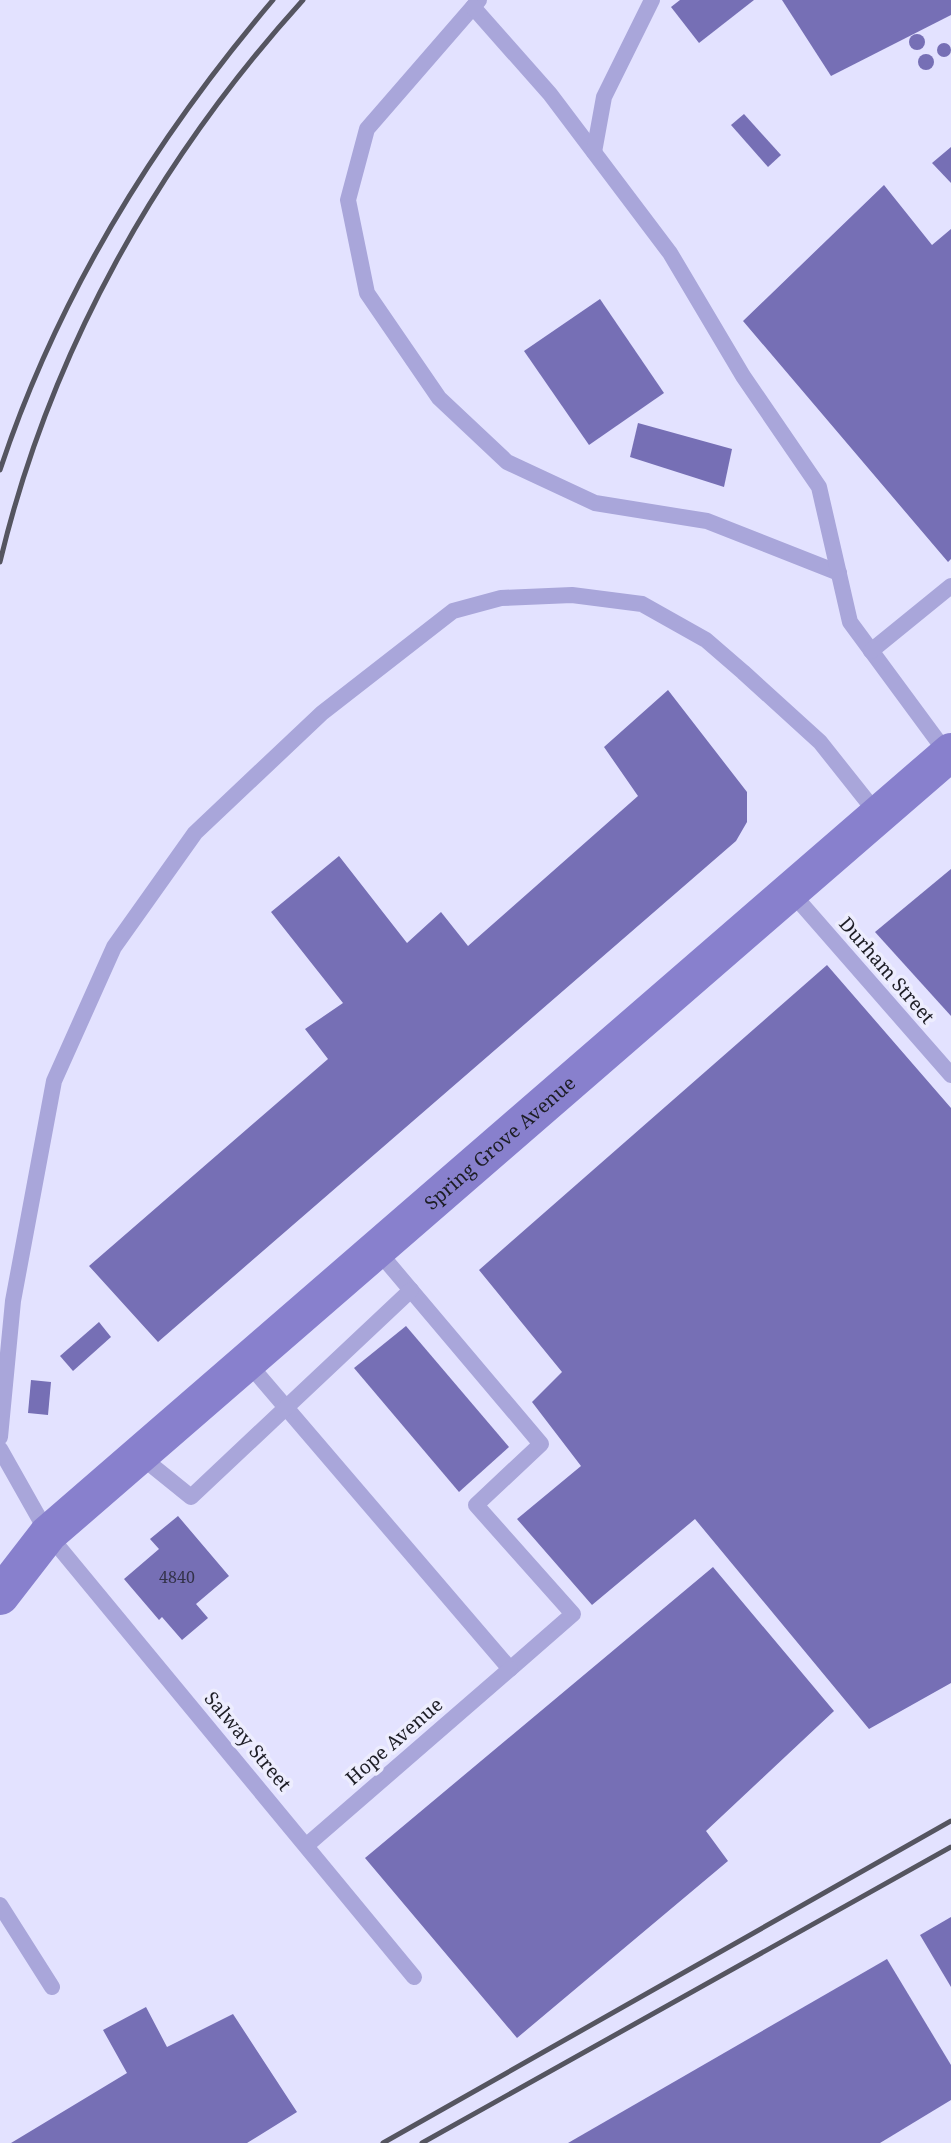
<svg xmlns="http://www.w3.org/2000/svg" width="951" height="2143" viewBox="0 0 951 2143" font-family="'Noto Serif',serif">
  <rect width="100%" height="100%" fill="#ededfe"/>
  <rect fill="#e3e2ff" x="0" y="0" width="951" height="2143"/>
  <g fill="#766fb5">
    <polygon points="680,0 754,0 699,43 671,7"/>
    <polygon points="782,0 951,0 951,15 831,76"/>
    <circle cx="917" cy="42" r="8"/>
    <circle cx="944" cy="50" r="7"/>
    <circle cx="926" cy="62" r="8"/>
    <polygon points="744,114 781,155 768,167 731,125"/>
    <polygon points="951,147 951,183 932,163"/>
    <polygon points="884,185 932,245 951,229 951,559 948,562 743,321"/>
    <polygon points="600,299 664,393 589,445 524,351"/>
    <polygon points="638,423 732,449 724,487 630,457"/>
    <polygon points="668,690 747,792 747,822 736,841 158,1342 89,1266 328,1059 305,1029 343,1003 271,912 339,856 407,943 441,912 468,946 638,796 604,747"/>
    <polygon points="951,869 951,1016 875,932"/>
    <polygon points="827,965 951,1108 951,1683 869,1729 695,1519 592,1605 517,1519 581,1466 532,1402 562,1372 479,1270"/>
    <polygon points="99,1322 111,1337 73,1371 60,1356"/>
    <polygon points="406,1326 509,1447 459,1492 354,1368"/>
    <polygon points="31,1380 51,1382 48,1415 28,1413"/>
    <polygon points="178,1516 229,1576 196,1604 208,1618 182,1640 162,1617 159,1620 124,1579 159,1549 150,1539"/>
    <polygon points="713,1567 834,1711 706,1831 728,1861 517,2038 365,1858"/>
    <polygon points="951,1917 951,1987 920,1935"/>
    <polygon points="887,1959 951,2065 951,2100 880,2143 568,2143"/>
    <polygon points="146,2007 167,2047 233,2014 297,2112 247,2143 11,2143 127,2073 103,2030"/>
  </g>
  <g fill="none" stroke-linecap="round" stroke-linejoin="round">
    <g stroke="#a9a6da" stroke-width="16">
      <polyline points="479,0 367,129 348,200 367,293 439,398 507,462 595,503 707,521 839,573"/>
      <polyline points="473,7 550,94 670,253 743,376 819,487 850,622 948,755"/>
      <polyline points="594,152 604,97 652,0"/>
      <polyline points="871,651 951,586"/>
      <polyline points="791,892 951,1075"/>
      <polyline points="247,1362 510,1669 573,1614 476,1505 541,1444 377,1250"/>
      <polyline points="0,1437 13,1301 54,1081 114,947 195,833 322,713 453,611 501,598 572,595 642,604 706,640 743,672 820,742 878,815"/>
      <polyline points="0,1449 48,1534 414,1977"/>
      <polyline points="139,1455 191,1497 411,1290"/>
      <polyline points="307,1845 510,1669"/>
      <polyline points="0,1905 52,1987"/>
    </g>
    <path stroke="#8880cd" stroke-width="38" id="s1" d="M0,1596L48,1534L951,752"/>
    <g stroke="#555560" stroke-width="5">
      <path d="M0,470C58,295 154,140 273,0"/>
      <path d="M0,562C50,352 158,160 303,0"/>
      <polyline points="383,2143 951,1821"/>
      <polyline points="422,2143 951,1847"/>
    </g>
  </g>
  <g text-anchor="middle" stroke-width="7" stroke-linejoin="round" paint-order="stroke">
    <g font-size="16" fill="#333249">
      <text x="177" y="1583">4840</text>
    </g>
    <g font-size="19" fill="#1d1d25" stroke="#ededfe">
      <text transform="translate(887 970) rotate(49)" y="7">Durham Street</text>
      <text dy="7" stroke="none"><textPath href="#s1" startOffset="676">Spring Grove Avenue</textPath></text>
      <text transform="translate(248 1741) rotate(50)" y="7">Salway Street</text>
      <text transform="translate(394 1741) rotate(-41)" y="7">Hope Avenue</text>
    </g>
  </g>
</svg>
